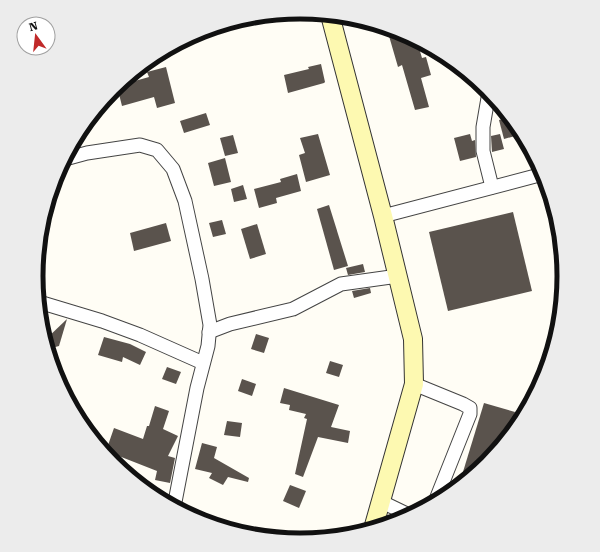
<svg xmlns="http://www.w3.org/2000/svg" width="600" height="552" viewBox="0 0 600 552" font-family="'Roboto Serif',serif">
  <rect width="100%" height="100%" fill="#fffdf5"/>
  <g fill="#5a534d">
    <polygon points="402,33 417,41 422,58 426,57 431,75 421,78 429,107 415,110 402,65 398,67 389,36"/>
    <polygon points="321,64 325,82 324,83 288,93 284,75 309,69 308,67"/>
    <polygon points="166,67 175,103 157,108 154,97 122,106 117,86 149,77 147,72"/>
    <polygon points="206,113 210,125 184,133 180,121"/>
    <polygon points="509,117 522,134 504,139 499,120"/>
    <polygon points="318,134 330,175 306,182 299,155 305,153 300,138"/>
    <polygon points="470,134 472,141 475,140 476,157 460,161 454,138"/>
    <polygon points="500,134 504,149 492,152 491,136"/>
    <polygon points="233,135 238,153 225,156 220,138"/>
    <polygon points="225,158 231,182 214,186 208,163"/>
    <polygon points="297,174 301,191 276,198 277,203 259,208 254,189 281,182 280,179"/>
    <polygon points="243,185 247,199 234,202 231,189"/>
    <polygon points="329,205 348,266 334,270 317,209"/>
    <polygon points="513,212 532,291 448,311 429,232"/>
    <polygon points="222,220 226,234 213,237 209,223"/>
    <polygon points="166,223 171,241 134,251 130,233"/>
    <polygon points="257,224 266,254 250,259 241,229"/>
    <polygon points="363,264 365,272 348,275 346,268"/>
    <polygon points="370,288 371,293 354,298 352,291"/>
    <polygon points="67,319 59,346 48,349 45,340"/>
    <polygon points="256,334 269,338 264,353 251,349"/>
    <polygon points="104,337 130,344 146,352 140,365 123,357 122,362 98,355"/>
    <polygon points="330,361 343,365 339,377 326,373"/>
    <polygon points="167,367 181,372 176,384 162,379"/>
    <polygon points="242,379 256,384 252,396 238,391"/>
    <polygon points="284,388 339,405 331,427 350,431 348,443 318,437 303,477 295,474 307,419 304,418 306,414 289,410 290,405 280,403"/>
    <polygon points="484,403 515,412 507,438 487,463 459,485"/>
    <polygon points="155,406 169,411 163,429 178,436 168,456 175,458 170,483 155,480 157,471 106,451 114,428 143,439 147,426 149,426"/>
    <polygon points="227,421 242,423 240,437 224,435"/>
    <polygon points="202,443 217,447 214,458 249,478 248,482 228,477 223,485 209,478 212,473 195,469"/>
    <polygon points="290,485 306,491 299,508 283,501"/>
  </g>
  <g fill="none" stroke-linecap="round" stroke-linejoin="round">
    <defs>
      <g id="minor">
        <polyline points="489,92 483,127 483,151 492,187"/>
        <polyline points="65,159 87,153 140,145 157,150 173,169 185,201 202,279 210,325 208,346 197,388 174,507"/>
        <polyline points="383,216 543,174"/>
        <polyline points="39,302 102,321 140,335 203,363"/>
        <polyline points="209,332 230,324 293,309 341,284 398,276"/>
        <polyline points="414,384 463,404 470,408 470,414 435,502"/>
        <polyline points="380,501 409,515"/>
      </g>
      <polyline id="secondary" points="330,15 383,216 413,339 414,384 373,529"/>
    </defs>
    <use href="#minor" stroke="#444" stroke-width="15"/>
    <use href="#secondary" stroke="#333" stroke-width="20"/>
    <use href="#minor" stroke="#fff" stroke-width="13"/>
    <use href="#secondary" stroke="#fdf9b1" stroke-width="18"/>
  </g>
  <path d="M0 0H600V552H0ZM43 276a257 257 0 1 1 514 0a257 257 0 1 1-514 0Z" fill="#ececec" fill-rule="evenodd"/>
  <path fill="none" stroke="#111" stroke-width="5" d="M43 276a257 257 0 1 1 514 0a257 257 0 1 1-514 0Z"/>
  <g transform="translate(36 36) rotate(345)"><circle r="19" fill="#ffffff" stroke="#a0a0a0"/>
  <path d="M0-3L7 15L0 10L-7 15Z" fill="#c02929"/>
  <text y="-6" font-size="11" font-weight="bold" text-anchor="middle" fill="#111111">N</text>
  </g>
</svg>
